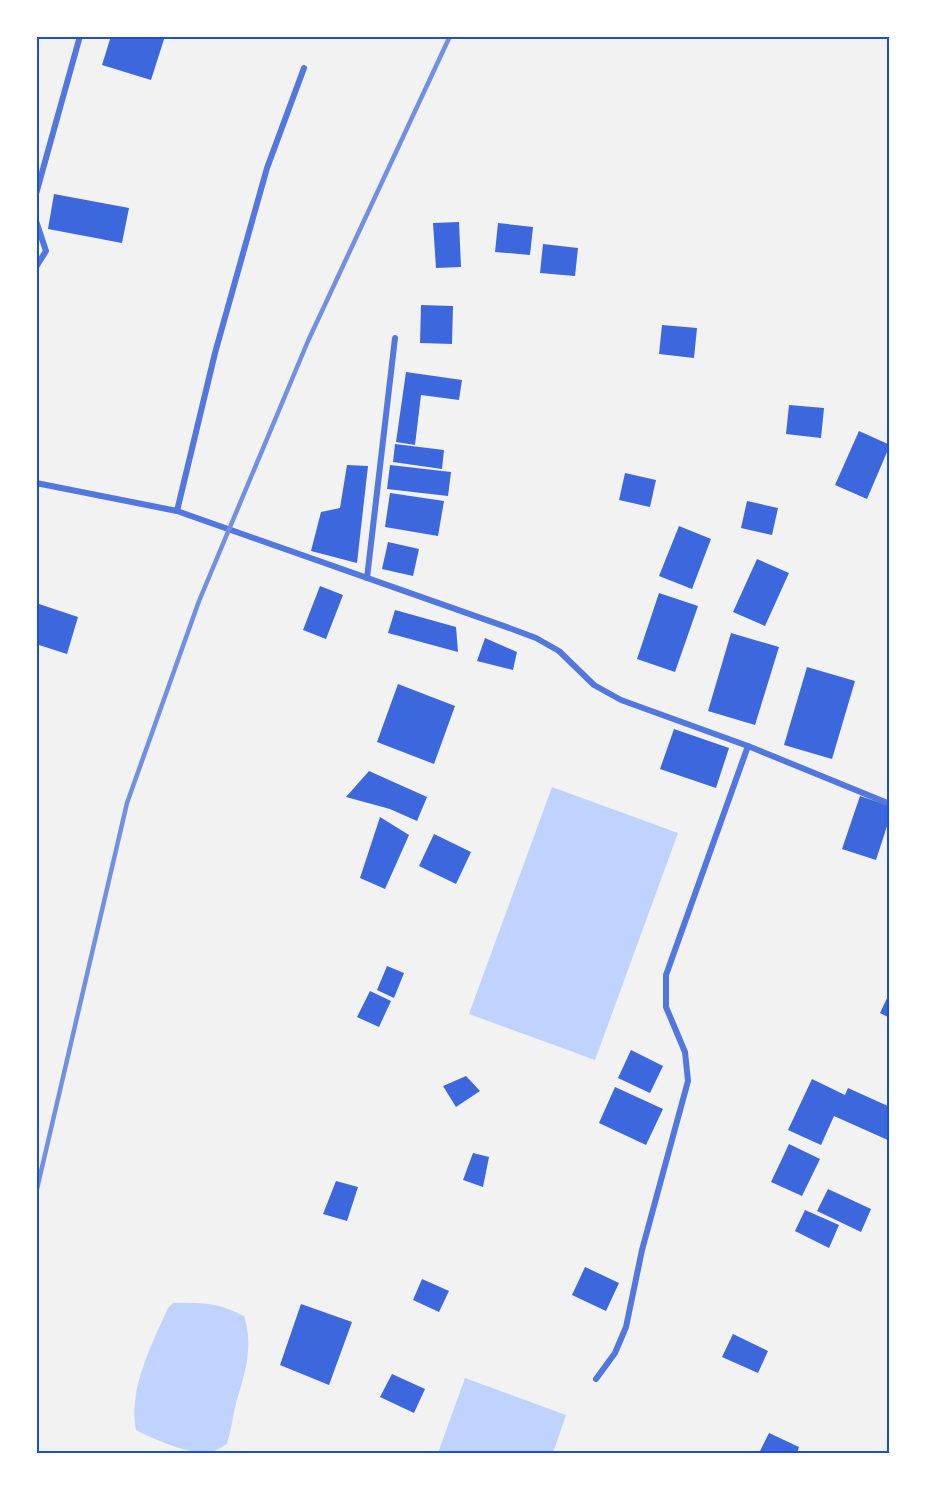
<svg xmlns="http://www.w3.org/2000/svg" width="926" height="1489" viewBox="0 0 926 1489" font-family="'Public Sans',sans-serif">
  <rect width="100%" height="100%" fill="#f2f2f2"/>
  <g fill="#bfd3fe">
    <polygon points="552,787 678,833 595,1060 469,1014"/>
    <path d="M173,1303C201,1302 219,1303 244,1316C254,1347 245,1373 236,1403C233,1416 231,1430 227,1444C223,1446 218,1450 214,1451C195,1458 153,1439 136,1430C128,1389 152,1344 168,1308Z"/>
    <polygon points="465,1378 566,1415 553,1453 438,1453"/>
  </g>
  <g fill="#3d67dc">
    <polygon points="111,36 165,36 151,80 102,65"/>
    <polygon points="54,194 129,208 122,243 48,229"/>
    <polygon points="459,222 461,267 436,268 433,223"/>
    <polygon points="498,223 533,227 530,255 495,252"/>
    <polygon points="543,244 578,248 575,276 540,273"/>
    <polygon points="421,305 453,306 452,344 420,343"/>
    <polygon points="662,325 697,328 694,358 659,354"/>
    <polygon points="406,372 462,380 459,400 421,395 415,445 396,442"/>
    <polygon points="789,405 824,408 821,438 786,434"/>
    <polygon points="859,431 890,445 867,499 835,485"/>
    <polygon points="395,444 444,450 442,469 393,462"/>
    <polygon points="347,465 368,466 357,563 311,551 321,512 340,508"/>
    <polygon points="390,465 451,472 448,496 387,489"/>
    <polygon points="625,473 656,480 650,507 619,500"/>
    <polygon points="390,493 444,501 438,536 385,527"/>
    <polygon points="747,501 778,508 772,535 741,528"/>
    <polygon points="679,526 711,539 692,589 659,576"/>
    <polygon points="388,542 419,549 413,576 382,569"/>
    <polygon points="757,559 789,573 765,626 733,612"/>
    <polygon points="320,586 343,595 326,639 303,630"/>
    <polygon points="659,593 698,606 675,672 637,659"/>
    <polygon points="36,603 78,617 67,654 36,644"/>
    <polygon points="395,610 456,627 458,652 388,633"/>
    <polygon points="731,633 779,647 755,725 708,711"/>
    <polygon points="485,638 517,652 513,670 477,661"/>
    <polygon points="807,667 855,681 832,759 784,745"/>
    <polygon points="398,684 455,706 434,764 377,742"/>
    <polygon points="674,729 729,748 716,788 660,769"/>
    <polygon points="369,771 427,797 417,821 390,809 346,797"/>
    <polygon points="860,796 890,806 890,817 876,860 842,849"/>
    <polygon points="380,817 409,835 385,889 360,878"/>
    <polygon points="434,834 471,852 456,884 419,866"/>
    <polygon points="387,966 404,973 394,998 377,990"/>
    <polygon points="370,991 391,1001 379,1027 357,1017"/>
    <polygon points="890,992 890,1018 880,1013"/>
    <polygon points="631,1050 663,1066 650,1093 618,1078"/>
    <polygon points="466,1076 480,1091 456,1107 443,1086"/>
    <polygon points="812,1079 845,1095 848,1088 890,1107 890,1141 834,1116 821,1145 788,1130"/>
    <polygon points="615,1087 663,1109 646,1145 599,1123"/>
    <polygon points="789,1144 820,1159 802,1196 771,1182"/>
    <polygon points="473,1153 489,1157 483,1187 463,1180"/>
    <polygon points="336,1181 358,1187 347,1221 323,1214"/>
    <polygon points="828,1189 871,1209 861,1232 817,1211"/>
    <polygon points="805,1210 839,1225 829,1248 795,1231"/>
    <polygon points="585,1267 619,1283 606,1311 572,1295"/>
    <polygon points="422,1279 449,1291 439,1312 413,1300"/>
    <polygon points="301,1304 352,1322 329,1385 280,1365"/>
    <polygon points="733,1334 768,1351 758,1373 722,1357"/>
    <polygon points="392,1374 425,1389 414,1413 380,1397"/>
    <polygon points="769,1433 799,1447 797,1453 759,1453"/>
  </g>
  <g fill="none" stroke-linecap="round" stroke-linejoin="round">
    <g stroke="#5277de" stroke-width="6">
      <polyline points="36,194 80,36"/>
      <polyline points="36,221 46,251 36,267"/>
      <polyline points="36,483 177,511 512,629 536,638 559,651 594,685 621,700 748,746 890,804"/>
      <polyline points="177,511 215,353 267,168 304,68"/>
      <polyline points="367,578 395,338"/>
      <polyline points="596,1379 615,1353 626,1327 642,1250 688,1081 685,1052 666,1007 666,975 748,746"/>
    </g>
    <polyline stroke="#7290e2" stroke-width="4.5" points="36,1193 127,803 199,601 308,341 450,36"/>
  </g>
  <rect width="926" height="1489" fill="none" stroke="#ffffff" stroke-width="75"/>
  <rect x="38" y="38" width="850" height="1414" fill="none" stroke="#1d4ed8" stroke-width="2"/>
</svg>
